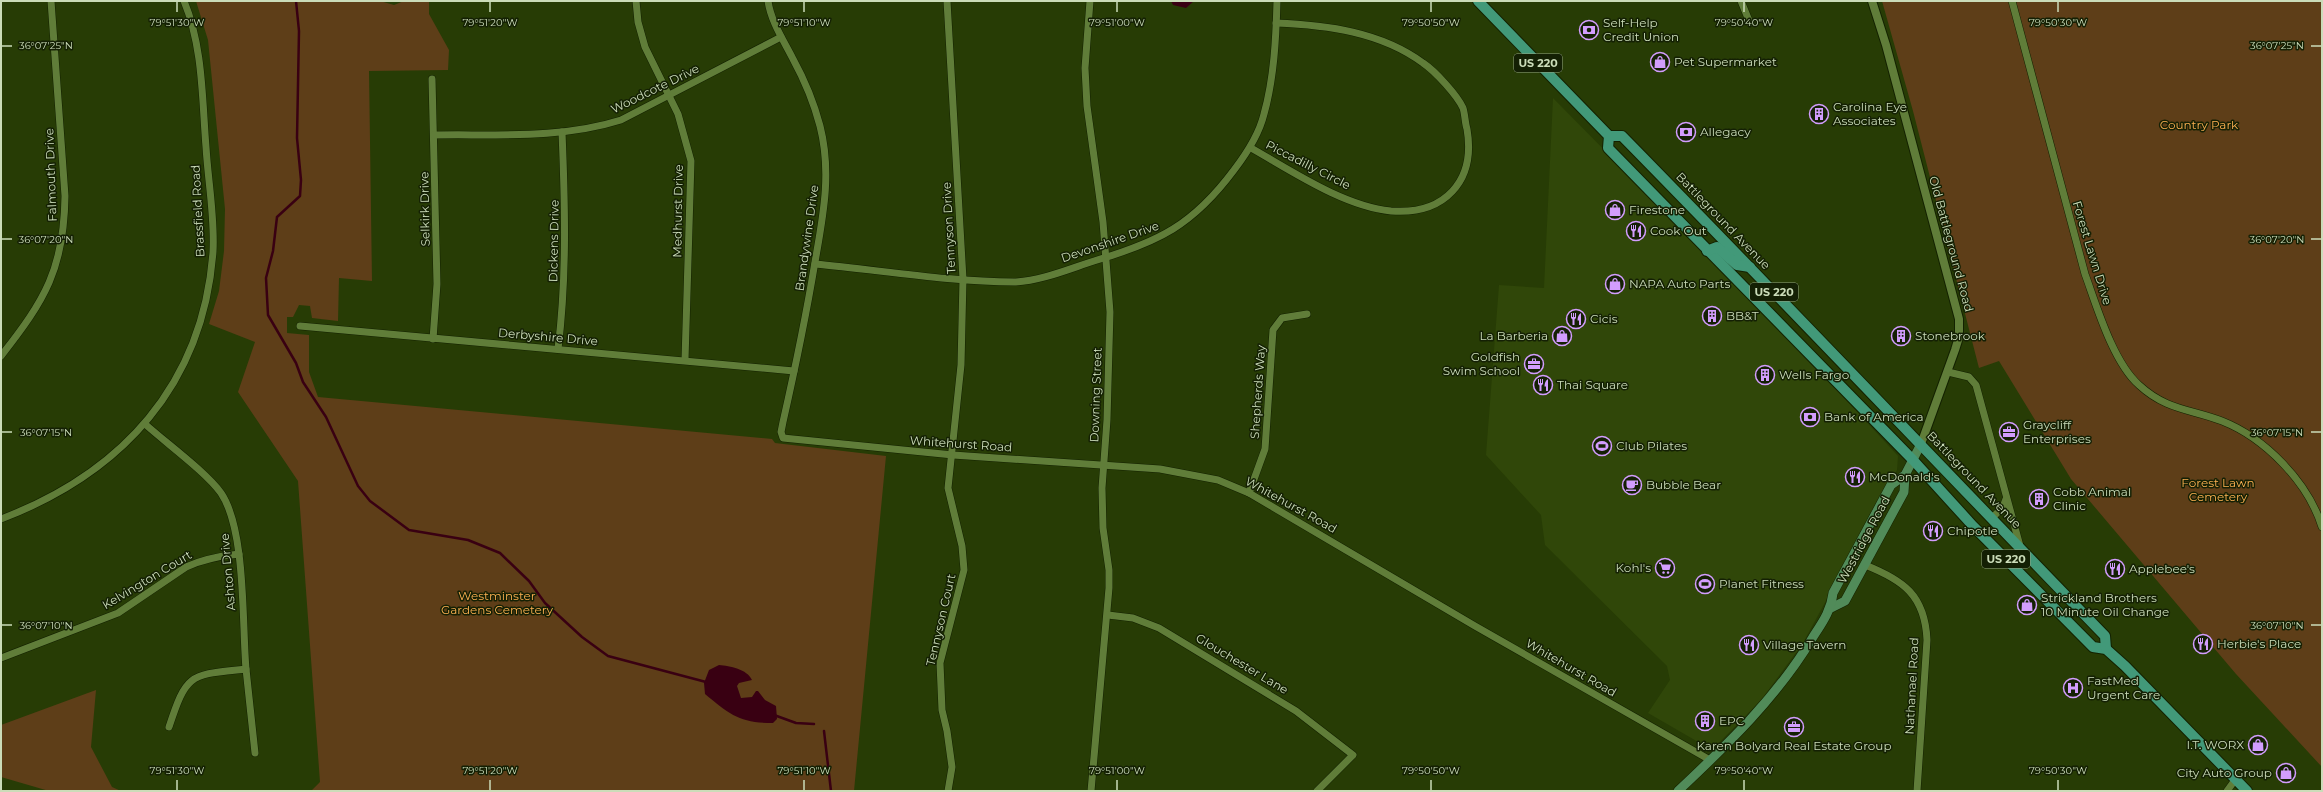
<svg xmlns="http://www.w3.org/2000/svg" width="2323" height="792" viewBox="0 0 2323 792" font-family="Montserrat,sans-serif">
  <rect width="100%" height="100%" fill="#273c05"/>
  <polygon fill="#304709" points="1553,98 1778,326 1898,456 1897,470 1803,643 1761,700 1712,750 1648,713 1670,680 1667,666 1545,545 1541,515 1486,455 1499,285 1544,288"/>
  <g fill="#5e3e18">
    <polygon points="196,1 380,1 394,5 404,1 429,1 429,14 449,50 448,70 369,71 372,281 339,278 338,321 312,318 310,306 299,305 293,317 287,317 287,333 309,335 309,372 318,397 772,439 775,443 886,456 854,791 311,791 320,782 298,481 238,392 255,342 209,324 219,291 224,251 225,209 208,40"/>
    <polygon points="1882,1 2322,1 2322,767 2236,674 2071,479 1999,361 1979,368 1913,111"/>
    <polygon points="96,690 91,747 112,787 121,791 49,791 1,777 1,725"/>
  </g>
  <g fill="#390012">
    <polygon points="1171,1 1194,1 1186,8 1173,5"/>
    <path d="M719,665C730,666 747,669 752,680L739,683L737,686L741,698L752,697L756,691H758L765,700L776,706L777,719L773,723C740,723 730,715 705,694L704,683L709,670Z"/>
  </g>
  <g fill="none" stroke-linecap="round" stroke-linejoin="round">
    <g stroke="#390012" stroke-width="2.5">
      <polyline points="296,1 299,31 297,138 301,180 300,196 277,217 273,251 266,278 268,315 296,363 303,382 326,417 358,486 370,501 409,530 468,540 500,553 529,581 545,603 582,637 608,656 706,682"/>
      <polyline points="774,715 796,723 814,724"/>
      <polyline points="824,731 831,791"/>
    </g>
    <defs>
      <g id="minor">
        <polyline points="636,1 638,22 645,47 678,114 691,161 685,360"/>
        <path d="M768,1C771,22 784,41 793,59C805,81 814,103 820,126C832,173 823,216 815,262C806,316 795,369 783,422L781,432L783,438L953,455L1160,469L1218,480L1249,493L1475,626L1710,760"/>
        <polyline points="947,1 963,279 961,365 948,488 962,546 964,570 940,663 942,710 947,731 952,767 948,791"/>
        <polyline points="1090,1 1085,68 1087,106 1103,222 1110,312 1107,420 1102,488 1103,528 1109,570 1109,588 1091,791"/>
        <polyline points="1741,1 1750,23"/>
        <path d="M2012,1L2085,274C2097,307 2113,362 2139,385C2166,410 2190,409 2222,421C2265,438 2308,482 2322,527"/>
        <polyline points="432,79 437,284 433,339"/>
        <path d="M434,135C496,134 561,139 621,120L781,37"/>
        <path d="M1251,148C1292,171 1343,206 1391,211C1444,215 1476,182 1467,129C1465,123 1465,114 1463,108C1457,95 1435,71 1423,63C1381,32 1327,25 1276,23"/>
        <path d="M815,264C880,270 950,282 1014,282C1041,281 1069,269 1094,261C1159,242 1193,225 1234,170C1247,153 1259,135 1264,114C1274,78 1276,39 1277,1"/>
        <polyline points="300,326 794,371"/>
        <path d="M558,349C567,276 565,205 562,132"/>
        <path d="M1,356C45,300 64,269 65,196L51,1"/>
        <polyline points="1948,372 1969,377 1976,385 2020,546"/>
        <path d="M145,424C166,443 206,472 221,493C246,530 242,623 246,669C249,697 252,725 255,753"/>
        <polyline points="1249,493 1265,449 1273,330 1282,318 1307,314"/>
        <path d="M1,519C122,473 203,385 213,252C215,218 208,181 206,147C202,98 203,47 184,1"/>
        <polyline points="1991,519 2003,507 2006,499"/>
        <path d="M1865,565C1903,580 1925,595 1927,640L1917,791"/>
        <polyline points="1108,615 1133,618 1159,628 1296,711 1353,755 1317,791"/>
        <path d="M1,658L118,613L186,567C203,559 220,556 239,554"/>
        <path d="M169,727C187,672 190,675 246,669"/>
        <polyline points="2227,791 2235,780"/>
      </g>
      <polyline id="tertiary" points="1872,1 1886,45 1959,319 1959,337 1955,350 1921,444"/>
      <g id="secondary">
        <polyline points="1831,608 1845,601 1904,492 1905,475"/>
        <path d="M1678,791C1728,744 1778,696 1813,637C1822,623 1831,611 1833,593L1891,485L1905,475L1921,444"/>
      </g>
      <g id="primary">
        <polyline points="1478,1 1609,136 1608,148 1913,460 1973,526 2093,647 2106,649 2125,666 2247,791"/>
        <path d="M1609,136H1622C1784,301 1944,470 2105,636L2106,649"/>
        <polyline points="1707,251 1717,247 1737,265 1750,267"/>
      </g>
    </defs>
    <use href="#minor" stroke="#132100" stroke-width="8"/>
    <use href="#tertiary" stroke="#132100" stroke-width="10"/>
    <use href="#secondary" stroke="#132100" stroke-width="10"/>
    <use href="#primary" stroke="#132100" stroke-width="12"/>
    <use href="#minor" stroke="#607d39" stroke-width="7"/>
    <use href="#tertiary" stroke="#607d39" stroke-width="8"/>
    <use href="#secondary" stroke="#518b59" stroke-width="9"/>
    <use href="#primary" stroke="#429979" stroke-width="10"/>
  </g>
  <path fill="none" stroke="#cbdcb9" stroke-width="1.5" d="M177,2V12M490,2V12M804,2V12M1117,2V12M1431,2V12M1744,2V12M2058,2V12M2,46H12M2311,46H2321M2,239H12M2311,239H2321M2,432H12M2311,432H2321M2,625H12M2311,625H2321M177,780V790M490,780V790M804,780V790M1117,780V790M1431,780V790M1744,780V790M2058,780V790"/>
  <defs>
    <symbol id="bank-ring" viewBox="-11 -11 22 22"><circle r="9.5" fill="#142004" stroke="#d29dfd" stroke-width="1.5"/><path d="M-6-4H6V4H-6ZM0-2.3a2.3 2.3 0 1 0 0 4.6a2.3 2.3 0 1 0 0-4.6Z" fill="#d29dfd"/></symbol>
    <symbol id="shop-ring" viewBox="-11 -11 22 22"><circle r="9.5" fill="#142004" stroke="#d29dfd" stroke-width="1.5"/><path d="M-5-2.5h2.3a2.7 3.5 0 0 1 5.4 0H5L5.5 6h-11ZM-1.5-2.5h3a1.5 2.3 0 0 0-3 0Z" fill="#d29dfd"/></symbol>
    <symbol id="building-ring" viewBox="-11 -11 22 22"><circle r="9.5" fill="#142004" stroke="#d29dfd" stroke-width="1.5"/><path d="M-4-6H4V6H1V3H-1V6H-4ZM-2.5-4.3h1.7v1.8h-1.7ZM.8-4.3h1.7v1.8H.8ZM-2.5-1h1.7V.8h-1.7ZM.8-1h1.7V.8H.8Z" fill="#d29dfd"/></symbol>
    <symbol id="restaurant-ring" viewBox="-11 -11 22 22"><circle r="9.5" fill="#142004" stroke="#d29dfd" stroke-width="1.5"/><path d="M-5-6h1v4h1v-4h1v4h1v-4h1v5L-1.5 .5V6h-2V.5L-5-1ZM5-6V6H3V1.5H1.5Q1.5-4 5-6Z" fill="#d29dfd"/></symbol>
    <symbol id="office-ring" viewBox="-11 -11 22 22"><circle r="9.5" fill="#142004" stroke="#d29dfd" stroke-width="1.5"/><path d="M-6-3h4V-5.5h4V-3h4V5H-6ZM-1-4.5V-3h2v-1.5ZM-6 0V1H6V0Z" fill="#d29dfd"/></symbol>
    <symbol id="stadium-ring" viewBox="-11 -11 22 22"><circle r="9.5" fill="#142004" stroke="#d29dfd" stroke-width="1.5"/><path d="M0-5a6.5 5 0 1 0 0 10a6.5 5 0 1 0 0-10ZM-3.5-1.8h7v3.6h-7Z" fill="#d29dfd"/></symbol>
    <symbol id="cafe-ring" viewBox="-11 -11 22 22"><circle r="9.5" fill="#142004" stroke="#d29dfd" stroke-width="1.5"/><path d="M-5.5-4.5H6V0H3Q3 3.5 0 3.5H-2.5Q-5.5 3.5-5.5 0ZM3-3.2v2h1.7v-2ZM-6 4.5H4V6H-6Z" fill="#d29dfd"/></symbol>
    <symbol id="supermarket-ring" viewBox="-11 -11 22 22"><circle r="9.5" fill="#142004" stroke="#d29dfd" stroke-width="1.5"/><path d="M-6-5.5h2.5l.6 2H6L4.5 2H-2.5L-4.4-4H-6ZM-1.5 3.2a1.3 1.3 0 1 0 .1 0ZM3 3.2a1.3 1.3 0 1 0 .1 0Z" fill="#d29dfd"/></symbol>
    <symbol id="hospital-ring" viewBox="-11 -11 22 22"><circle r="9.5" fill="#142004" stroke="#d29dfd" stroke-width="1.5"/><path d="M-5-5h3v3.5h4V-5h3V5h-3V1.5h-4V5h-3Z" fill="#d29dfd"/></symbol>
  </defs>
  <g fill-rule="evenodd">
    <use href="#bank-ring" x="1578" y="19" width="22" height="22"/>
    <use href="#shop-ring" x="1649" y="51" width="22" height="22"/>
    <use href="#building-ring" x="1808" y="103" width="22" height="22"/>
    <use href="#bank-ring" x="1675" y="121" width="22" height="22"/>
    <use href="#shop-ring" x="1604" y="199" width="22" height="22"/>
    <use href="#restaurant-ring" x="1625" y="220" width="22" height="22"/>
    <use href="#shop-ring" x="1604" y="273" width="22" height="22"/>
    <use href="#building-ring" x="1701" y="305" width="22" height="22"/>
    <use href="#restaurant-ring" x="1565" y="308" width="22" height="22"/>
    <use href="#shop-ring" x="1551" y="325" width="22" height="22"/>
    <use href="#building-ring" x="1890" y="325" width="22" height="22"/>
    <use href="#office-ring" x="1523" y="353" width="22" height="22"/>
    <use href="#building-ring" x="1754" y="364" width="22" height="22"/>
    <use href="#restaurant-ring" x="1532" y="374" width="22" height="22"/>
    <use href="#bank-ring" x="1799" y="406" width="22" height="22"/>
    <use href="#office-ring" x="1998" y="421" width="22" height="22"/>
    <use href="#stadium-ring" x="1591" y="435" width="22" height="22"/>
    <use href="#restaurant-ring" x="1844" y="466" width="22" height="22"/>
    <use href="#cafe-ring" x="1621" y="474" width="22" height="22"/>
    <use href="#building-ring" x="2028" y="488" width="22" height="22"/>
    <use href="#restaurant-ring" x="1922" y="520" width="22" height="22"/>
    <use href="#supermarket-ring" x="1654" y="557" width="22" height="22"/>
    <use href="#restaurant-ring" x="2104" y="558" width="22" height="22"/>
    <use href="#stadium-ring" x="1694" y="573" width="22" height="22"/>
    <use href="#shop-ring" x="2016" y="594" width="22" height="22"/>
    <use href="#restaurant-ring" x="2192" y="633" width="22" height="22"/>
    <use href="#restaurant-ring" x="1738" y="634" width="22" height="22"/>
    <use href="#hospital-ring" x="2062" y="677" width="22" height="22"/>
    <use href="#building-ring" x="1694" y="710" width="22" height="22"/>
    <use href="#office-ring" x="1783" y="716" width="22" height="22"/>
    <use href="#shop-ring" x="2247" y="734" width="22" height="22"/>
    <use href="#shop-ring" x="2275" y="762" width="22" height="22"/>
  </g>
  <g text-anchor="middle" stroke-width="3" stroke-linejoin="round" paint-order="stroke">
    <g fill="#142004" stroke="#94a483" stroke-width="1">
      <rect x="1514" y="54" width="48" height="18" rx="3"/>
      <rect x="1750" y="283" width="48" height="18" rx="3"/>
      <rect x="1982" y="550" width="48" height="18" rx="3"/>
    </g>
    <g font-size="11" font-weight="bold" fill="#cbdcb9">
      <text x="1538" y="67">US 220</text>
      <text x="1774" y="296">US 220</text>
      <text x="2006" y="563">US 220</text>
    </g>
    <g font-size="12" fill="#cbdcb9" stroke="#142004" text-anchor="start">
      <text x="1603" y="27">Self-Help<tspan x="1603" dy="14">Credit Union</tspan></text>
      <text x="1674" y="66">Pet Supermarket</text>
      <text x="1833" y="111">Carolina Eye<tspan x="1833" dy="14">Associates</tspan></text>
      <text x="1700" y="136">Allegacy</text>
      <text x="1629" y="214">Firestone</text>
      <text x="1650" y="235">Cook Out</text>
      <text x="1629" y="288">NAPA Auto Parts</text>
      <text x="1726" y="320">BB&amp;T</text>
      <text x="1590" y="323">Cicis</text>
      <text x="1548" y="340" text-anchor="end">La Barberia</text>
      <text x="1915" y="340">Stonebrook</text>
      <text x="1520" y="361" text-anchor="end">Goldfish<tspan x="1520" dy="14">Swim School</tspan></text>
      <text x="1779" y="379">Wells Fargo</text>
      <text x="1557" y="389">Thai Square</text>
      <text x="1824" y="421">Bank of America</text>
      <text x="2023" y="429">Graycliff<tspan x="2023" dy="14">Enterprises</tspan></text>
      <text x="1616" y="450">Club Pilates</text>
      <text x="1869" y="481">McDonald's</text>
      <text x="1646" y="489">Bubble Bear</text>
      <text x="2053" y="496">Cobb Animal<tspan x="2053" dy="14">Clinic</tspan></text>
      <text x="1947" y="535">Chipotle</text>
      <text x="1651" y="572" text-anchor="end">Kohl's</text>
      <text x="2129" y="573">Applebee's</text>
      <text x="1719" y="588">Planet Fitness</text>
      <text x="2041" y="602">Strickland Brothers<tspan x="2041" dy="14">10 Minute Oil Change</tspan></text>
      <text x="2217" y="648">Herbie's Place</text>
      <text x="1763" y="649">Village Tavern</text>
      <text x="2087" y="685">FastMed<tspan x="2087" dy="14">Urgent Care</tspan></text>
      <text x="1719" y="725">EPC</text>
      <text x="2244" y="749" text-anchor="end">I.T. WORX</text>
      <text x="1794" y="750" text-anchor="middle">Karen Bolyard Real Estate Group</text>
      <text x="2272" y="777" text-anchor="end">City Auto Group</text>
    </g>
    <g font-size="12" fill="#cbdcb9" stroke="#142004">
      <text transform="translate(655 89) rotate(-26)" y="4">Woodcote Drive</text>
      <text transform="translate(1308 165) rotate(27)" y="4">Piccadilly Circle</text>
      <text transform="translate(51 175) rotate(-92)" y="4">Falmouth Drive</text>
      <text transform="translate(425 209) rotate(-91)" y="4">Selkirk Drive</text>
      <text transform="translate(198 211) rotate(-93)" y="4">Brassfield Road</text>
      <text transform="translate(678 211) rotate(-89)" y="4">Medhurst Drive</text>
      <text transform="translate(1723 221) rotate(46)" y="4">Battleground Avenue</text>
      <text transform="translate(949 228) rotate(-93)" y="4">Tennyson Drive</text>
      <text transform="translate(807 238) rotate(-82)" y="4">Brandywine Drive</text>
      <text transform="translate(554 241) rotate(-89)" y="4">Dickens Drive</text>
      <text transform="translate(1110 242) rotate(-19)" y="4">Devonshire Drive</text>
      <text transform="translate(1951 244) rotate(75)" y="4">Old Battleground Road</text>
      <text transform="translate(2092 253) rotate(73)" y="4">Forest Lawn Drive</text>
      <text transform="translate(548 337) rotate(5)" y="4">Derbyshire Drive</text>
      <text transform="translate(1258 392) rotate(-86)" y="4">Shepherds Way</text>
      <text transform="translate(1096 395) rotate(-88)" y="4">Downing Street</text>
      <text transform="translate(961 444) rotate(4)" y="4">Whitehurst Road</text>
      <text transform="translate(1974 480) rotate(46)" y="4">Battleground Avenue</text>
      <text transform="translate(1291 505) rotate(29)" y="4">Whitehurst Road</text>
      <text transform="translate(1864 540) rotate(-62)" y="4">Westridge Road</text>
      <text transform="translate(228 572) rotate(-95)" y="4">Ashton Drive</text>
      <text transform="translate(147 580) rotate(-31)" y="4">Kelvington Court</text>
      <text transform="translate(941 620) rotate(-77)" y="4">Tennyson Court</text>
      <text transform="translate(1242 664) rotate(31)" y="4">Glouchester Lane</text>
      <text transform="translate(1571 668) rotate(30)" y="4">Whitehurst Road</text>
      <text transform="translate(1912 686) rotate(-87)" y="4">Nathanael Road</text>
    </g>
    <g font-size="12" fill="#fdb052" stroke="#142004">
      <text x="2199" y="129">Country Park</text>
      <text x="2218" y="487">Forest Lawn<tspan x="2218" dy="14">Cemetery</tspan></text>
      <text x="497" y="600">Westminster<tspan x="497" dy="14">Gardens Cemetery</tspan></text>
    </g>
  </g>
  <g font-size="10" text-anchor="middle" fill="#cbdcb9" stroke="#142004" stroke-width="3" stroke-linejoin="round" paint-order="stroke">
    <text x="177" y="26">79°51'30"W</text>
    <text x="490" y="26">79°51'20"W</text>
    <text x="804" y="26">79°51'10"W</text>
    <text x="1117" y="26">79°51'00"W</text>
    <text x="1431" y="26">79°50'50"W</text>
    <text x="1744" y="26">79°50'40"W</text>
    <text x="2058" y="26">79°50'30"W</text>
    <text x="46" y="49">36°07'25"N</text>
    <text x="2277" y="49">36°07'25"N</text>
    <text x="46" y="243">36°07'20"N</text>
    <text x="2277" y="243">36°07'20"N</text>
    <text x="46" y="436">36°07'15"N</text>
    <text x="2277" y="436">36°07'15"N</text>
    <text x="46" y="629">36°07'10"N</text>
    <text x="2277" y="629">36°07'10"N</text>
    <text x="177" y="774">79°51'30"W</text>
    <text x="490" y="774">79°51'20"W</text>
    <text x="804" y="774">79°51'10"W</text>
    <text x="1117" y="774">79°51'00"W</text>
    <text x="1431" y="774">79°50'50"W</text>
    <text x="1744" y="774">79°50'40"W</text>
    <text x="2058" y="774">79°50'30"W</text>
  </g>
  <rect width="2323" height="792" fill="none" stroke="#cbdcb9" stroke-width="4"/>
</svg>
